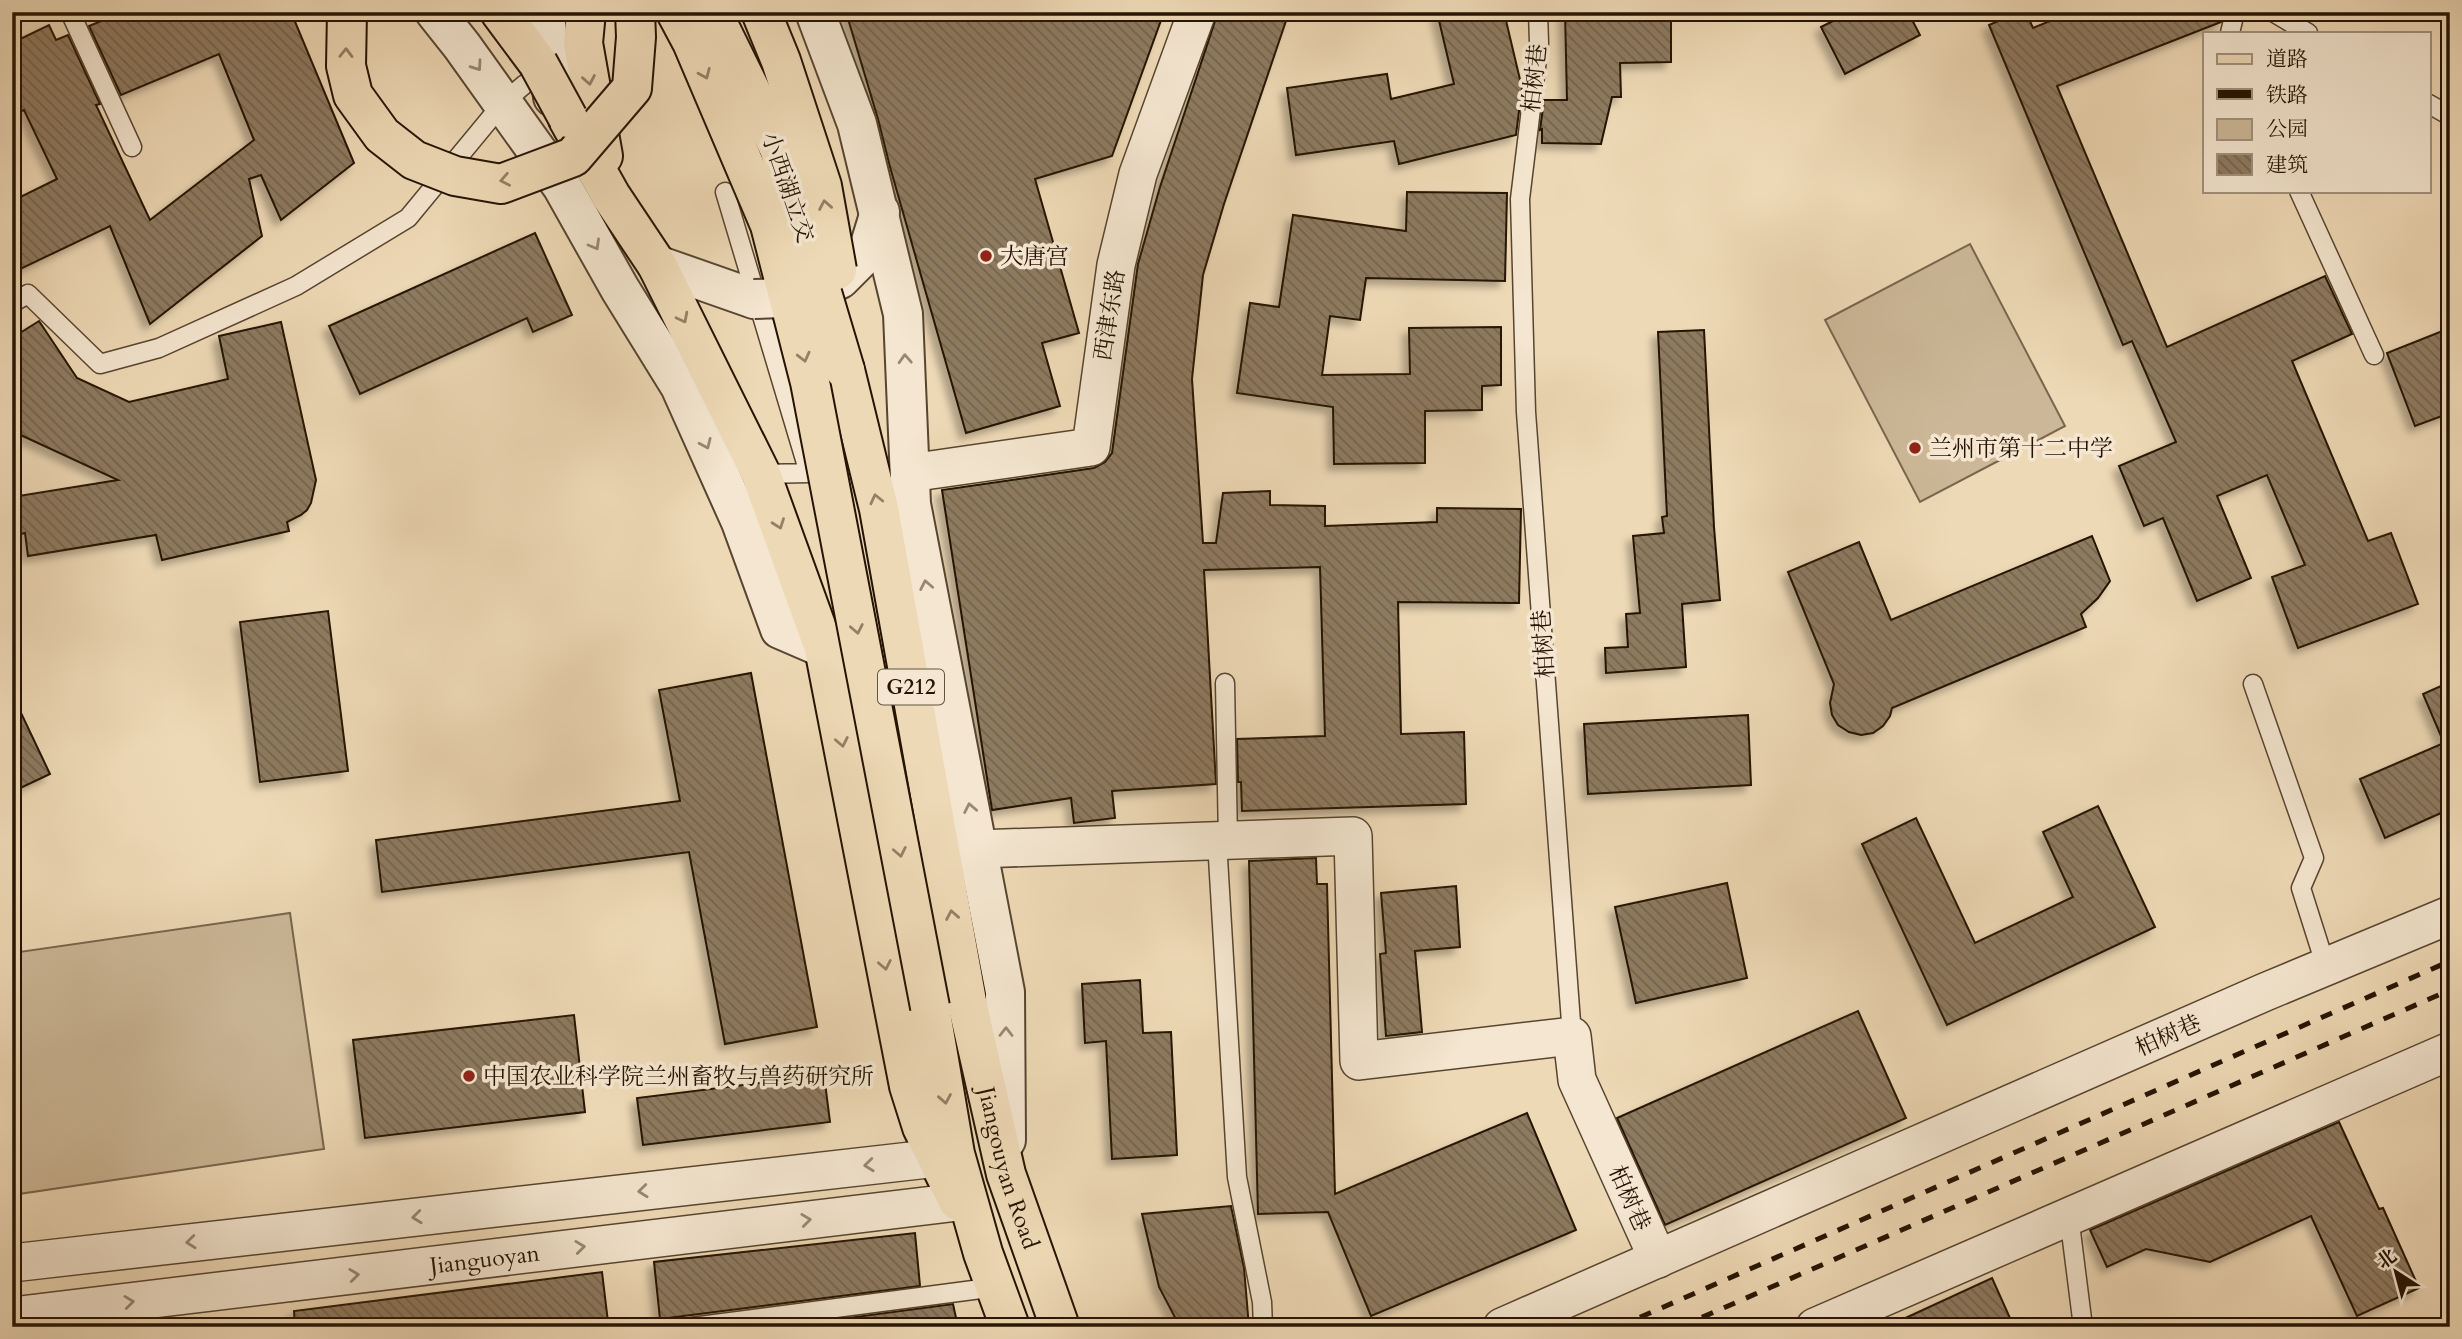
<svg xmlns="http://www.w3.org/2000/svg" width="2462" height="1339" viewBox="0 0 2462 1339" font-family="Cardo,'Noto Serif SC',serif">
  <defs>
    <pattern id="building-back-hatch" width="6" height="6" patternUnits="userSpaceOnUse" patternTransform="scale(1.75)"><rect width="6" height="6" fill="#8e7a60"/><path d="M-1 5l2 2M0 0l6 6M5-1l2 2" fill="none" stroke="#74634d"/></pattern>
    <filter id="shadow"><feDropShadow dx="-6" dy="6" stdDeviation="3.5" flood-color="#0004"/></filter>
  </defs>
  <rect width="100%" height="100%" fill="#eed9b6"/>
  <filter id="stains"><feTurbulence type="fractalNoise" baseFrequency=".00286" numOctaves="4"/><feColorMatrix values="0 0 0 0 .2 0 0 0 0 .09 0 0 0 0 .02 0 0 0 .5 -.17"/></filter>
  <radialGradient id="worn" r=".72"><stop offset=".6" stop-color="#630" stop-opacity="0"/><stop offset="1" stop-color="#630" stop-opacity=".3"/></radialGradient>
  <g fill="#ccb898" stroke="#78664e" stroke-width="2">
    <polygon points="1970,244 2065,426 1920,502 1825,320"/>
    <polygon points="290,913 324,1149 12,1195 12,953"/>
  </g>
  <g fill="url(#building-back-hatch)" stroke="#251403" stroke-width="2" filter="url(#shadow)">
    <polygon points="123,12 291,12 354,163 281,220 261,175 249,179 262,236 150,324 110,226 12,273 12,201 57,179 24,110 12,115 12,43 49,25 56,40 68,35 100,104 96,105 150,220 254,140 219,54 121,95 89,26"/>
    <polygon points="846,12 1164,12 1112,156 1035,179 1079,333 1042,343 1060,406 966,433 890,167 878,119"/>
    <polygon points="1218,12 1289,12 1224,204 1203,275 1192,379 1203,543 1216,543 1223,493 1270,491 1270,505 1325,506 1325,526 1437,522 1437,508 1521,509 1519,603 1398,602 1401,734 1464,732 1466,804 1242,811 1241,782 1238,782 1237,739 1325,736 1320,567 1204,570 1216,784 1112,791 1115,818 1074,823 1071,798 992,810 942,490 1094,468 1105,462 1112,453 1138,264 1160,187"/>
    <polygon points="1437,12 1504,12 1522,88 1516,135 1399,164 1394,141 1296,155 1287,88 1387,74 1391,99 1454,84"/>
    <polygon points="1565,12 1671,12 1671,62 1620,63 1621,97 1612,97 1601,144 1542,143 1542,129 1540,130 1544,100 1567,100"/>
    <polygon points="1851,12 1908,12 1920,35 1845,74 1821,27"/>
    <polygon points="2019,12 2026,12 2033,28 2072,12 2223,12 2221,22 2057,86 2167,347 2325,276 2352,334 2292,361 2368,541 2391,533 2418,604 2298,648 2272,577 2305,565 2267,475 2217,496 2251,578 2197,601 2163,518 2144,526 2119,466 2176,442 2132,341 2123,345 1989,25"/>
    <polygon points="1407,192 1507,193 1505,281 1366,278 1360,320 1330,316 1322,375 1410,374 1409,328 1501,327 1501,385 1482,386 1482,410 1425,411 1425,463 1334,464 1333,407 1237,393 1250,303 1279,307 1293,215 1406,231"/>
    <polygon points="535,233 572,315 533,332 527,318 360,394 329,326"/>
    <polygon points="39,321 77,378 129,402 228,379 219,336 281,322 316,480 311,503 307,510 301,515 287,522 289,531 162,560 156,535 28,556 25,533 12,536 12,497 118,480 12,431 12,338"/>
    <polygon points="2450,328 2450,413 2415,426 2387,353"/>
    <polygon points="1704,330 1714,527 1720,600 1682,604 1686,667 1606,673 1605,648 1628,647 1626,614 1640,613 1633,536 1664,533 1662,517 1667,516 1658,332"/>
    <polygon points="2092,536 2110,581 2098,598 2081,614 2086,627 1892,708 1890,716 1883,726 1873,733 1861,735 1849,732 1838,725 1832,715 1830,703 1834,684 1788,572 1859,542 1891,620"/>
    <polygon points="328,611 348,771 260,782 240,622"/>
    <polygon points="751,673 817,1027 725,1044 689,852 382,892 376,840 680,801 659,690"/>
    <polygon points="2450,682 2450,809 2385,838 2360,779 2444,743 2423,694"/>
    <polygon points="12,694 50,774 12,792"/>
    <polygon points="1748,715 1751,785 1588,794 1584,724"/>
    <polygon points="2098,806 2155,927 1947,1025 1862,844 1916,818 1975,943 2073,897 2043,832"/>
    <polygon points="1316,858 1317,884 1327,884 1335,1194 1527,1113 1576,1230 1371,1316 1328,1212 1258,1214 1249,861"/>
    <polygon points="1727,883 1747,978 1636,1003 1615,907"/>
    <polygon points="1456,886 1460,947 1415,951 1422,1032 1386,1036 1380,954 1386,953 1381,893"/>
    <polygon points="1140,980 1143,1033 1171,1032 1177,1155 1112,1159 1106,1041 1085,1043 1082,984"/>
    <polygon points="1858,1011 1906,1118 1665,1225 1617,1118"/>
    <polygon points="574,1015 585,1112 365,1138 353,1040"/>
    <polygon points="824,1075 830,1122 643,1145 637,1098"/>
    <polygon points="2339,1122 2379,1209 2383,1208 2419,1288 2357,1316 2311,1216 2210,1262 2146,1249 2107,1267 2090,1230"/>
    <polygon points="1231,1206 1244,1268 1249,1327 1180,1327 1159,1287 1142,1214"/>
    <polygon points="915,1233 920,1286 660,1319 654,1262"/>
    <polygon points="602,1272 608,1322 567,1327 295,1327 294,1311"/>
    <polygon points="1992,1278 2014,1327 1886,1327"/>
    <polygon points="953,1304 958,1327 827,1327 825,1321"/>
  </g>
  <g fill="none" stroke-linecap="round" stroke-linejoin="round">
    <defs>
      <g id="service">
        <polyline points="70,12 132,147"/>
        <polyline points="1538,12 1539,43 1520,199 1526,412 1572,1036"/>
        <polyline points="2273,12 2308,33"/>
        <polyline points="2230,33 2235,12"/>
        <polyline points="2429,104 2450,116"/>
        <polyline points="2299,191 2374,355"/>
        <polyline points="725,192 809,473 761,474"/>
        <polyline points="12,303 28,294 100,364 159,348 296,286 408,218 503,103 525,84"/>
        <polyline points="1225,683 1228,841"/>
        <polyline points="2253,684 2314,858 2301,888 2326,967"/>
        <polyline points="1217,841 1237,1177 1262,1302 1263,1327"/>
        <polyline points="2069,1216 2083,1327"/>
        <polyline points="692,1327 996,1287"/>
      </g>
      <g id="minor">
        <polyline points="910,473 1091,447 1116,265 1138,174 1197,12"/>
        <polyline points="978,849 1353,836 1359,1061 1572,1036 1577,1080 1658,1259"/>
        <polyline points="12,1263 937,1158"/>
        <path id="s1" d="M12,1316L958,1202"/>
        <polyline points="1502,1327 2265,992 2450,915"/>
        <polyline points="1815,1327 2450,1051"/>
      </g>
      <g id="tertiary">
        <polyline points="435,12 462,46 562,186 620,289 680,386 741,522 780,629 824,648"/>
        <polyline points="545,12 553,97"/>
        <polyline points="815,12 857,124 903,314 911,504 1005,992 1006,1140"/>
        <polyline points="657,265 754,299"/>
        <polyline points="811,293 840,279 868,251 880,212"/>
      </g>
      <g id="primary">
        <polyline points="500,12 538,63"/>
        <polyline points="586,12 583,43 603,156"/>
        <polyline points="568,119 611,196 657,265 761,474 824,648 909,1086 922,1127 958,1201"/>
        <polyline points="845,370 879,509 968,1007"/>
      </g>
      <g id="trunk">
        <polyline points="930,1007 955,1154 983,1253 1010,1327"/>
        <path id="s2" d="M968,1007L1006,1174L1060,1327"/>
      </g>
    </defs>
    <use href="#service" stroke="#574530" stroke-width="21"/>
    <use href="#minor" stroke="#574530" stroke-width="40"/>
    <use href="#tertiary" stroke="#574530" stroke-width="42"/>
    <use href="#primary" stroke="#251403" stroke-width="42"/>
    <use href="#trunk" stroke="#251403" stroke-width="42"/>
    <use href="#service" stroke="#f4e6d0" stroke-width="18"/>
    <use href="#minor" stroke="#f4e6d0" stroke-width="37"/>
    <use href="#tertiary" stroke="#f4e6d0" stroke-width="38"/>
    <use href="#primary" stroke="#eed9b6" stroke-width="38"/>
    <use href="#trunk" stroke="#eed9b6" stroke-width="38"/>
    <g stroke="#251403" stroke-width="5" stroke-dasharray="12 12" stroke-linecap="butt">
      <polyline points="1618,1327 2450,961"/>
      <polyline points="1680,1327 2450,990"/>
    </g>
    <defs>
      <polyline id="tertiary-bridge" points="754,299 782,298"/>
      <g id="primary-bridge">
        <polyline points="347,12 346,66 353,95 382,135 414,160 455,176 501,184 573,157 632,88 636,37 635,12"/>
        <polyline points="676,12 692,42 770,225 810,382 930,1007"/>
        <polyline points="712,12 779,148 845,370"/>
        <polyline points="761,12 781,61 822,186 837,270"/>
        <polyline points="538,63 568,118"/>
      </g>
    </defs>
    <use href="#tertiary-bridge" stroke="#574530" stroke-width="42" stroke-linecap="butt"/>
    <use href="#primary-bridge" stroke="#251403" stroke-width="42" stroke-linecap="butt"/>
    <use href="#tertiary-bridge" stroke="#f4e6d0" stroke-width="38"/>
    <use href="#primary-bridge" stroke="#eed9b6" stroke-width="38"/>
  </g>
  <defs><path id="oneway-chevron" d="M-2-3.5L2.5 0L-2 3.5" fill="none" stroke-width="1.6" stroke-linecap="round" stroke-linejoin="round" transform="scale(1.75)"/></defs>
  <g stroke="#948065">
    <use href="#oneway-chevron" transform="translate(346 53) rotate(-89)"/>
    <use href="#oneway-chevron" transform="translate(705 74) rotate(67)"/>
    <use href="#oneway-chevron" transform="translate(589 80) rotate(80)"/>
    <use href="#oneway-chevron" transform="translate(505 180) rotate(169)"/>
    <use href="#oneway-chevron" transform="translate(825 205) rotate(-100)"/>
    <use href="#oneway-chevron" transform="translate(683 318) rotate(63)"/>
    <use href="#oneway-chevron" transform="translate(804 357) rotate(76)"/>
    <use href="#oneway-chevron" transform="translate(876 499) rotate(-103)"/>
    <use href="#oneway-chevron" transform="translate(779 524) rotate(70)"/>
    <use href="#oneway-chevron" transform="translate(857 629) rotate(79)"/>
    <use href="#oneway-chevron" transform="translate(842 742) rotate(79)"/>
    <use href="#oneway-chevron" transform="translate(900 852) rotate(79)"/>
    <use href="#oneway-chevron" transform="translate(952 915) rotate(-100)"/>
    <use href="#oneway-chevron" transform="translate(885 965) rotate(79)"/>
    <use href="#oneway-chevron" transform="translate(945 1099) rotate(80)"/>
  </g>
  <g stroke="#978874">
    <use href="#oneway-chevron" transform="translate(477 66) rotate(55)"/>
    <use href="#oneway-chevron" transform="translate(595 245) rotate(60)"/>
    <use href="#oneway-chevron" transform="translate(905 359) rotate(-93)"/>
    <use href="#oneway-chevron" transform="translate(706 444) rotate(66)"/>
    <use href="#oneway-chevron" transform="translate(926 585) rotate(-101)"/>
    <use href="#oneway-chevron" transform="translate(970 808) rotate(-101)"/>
    <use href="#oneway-chevron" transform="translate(1006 1032) rotate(-90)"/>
    <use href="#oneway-chevron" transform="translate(869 1165) rotate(174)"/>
    <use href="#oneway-chevron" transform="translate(643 1191) rotate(174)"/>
    <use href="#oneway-chevron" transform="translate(417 1217) rotate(174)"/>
    <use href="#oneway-chevron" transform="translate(806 1220) rotate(-7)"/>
    <use href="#oneway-chevron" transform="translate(191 1242) rotate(174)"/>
    <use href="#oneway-chevron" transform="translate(580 1247) rotate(-7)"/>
    <use href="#oneway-chevron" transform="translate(354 1275) rotate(-7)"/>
    <use href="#oneway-chevron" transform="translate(129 1302) rotate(-7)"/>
  </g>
  <g fill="#8f2418" stroke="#f4e6d0" stroke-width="2.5">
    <circle cx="986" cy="256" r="7"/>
    <circle cx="1915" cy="448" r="7"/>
    <circle cx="469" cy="1076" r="7"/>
  </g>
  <g text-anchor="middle" stroke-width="7" stroke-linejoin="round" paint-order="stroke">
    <rect fill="#f4e6d0" stroke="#635340" stroke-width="2" x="878" y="669.5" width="66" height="35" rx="5"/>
    <g font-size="21" font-weight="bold" fill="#251403">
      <text x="911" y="694">G212</text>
    </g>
    <g font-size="23" fill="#251403" stroke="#f4e6d0">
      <text transform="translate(1534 78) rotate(-84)" y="8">柏树巷</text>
      <text transform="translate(788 187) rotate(71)" y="8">小西湖立交</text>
      <text transform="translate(1109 315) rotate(-81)" y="8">西津东路</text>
      <text transform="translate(1543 644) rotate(-94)" y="8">柏树巷</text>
      <text transform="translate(2168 1035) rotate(-24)" y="8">柏树巷</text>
      <text dy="8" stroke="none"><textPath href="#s2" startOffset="166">Jiangouyan Road</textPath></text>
      <text transform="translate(1630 1198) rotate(66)" y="8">柏树巷</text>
      <text dy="8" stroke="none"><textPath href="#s1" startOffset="476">Jianguoyan</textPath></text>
    </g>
    <g font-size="23" fill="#251403" stroke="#f4e6d0" text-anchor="start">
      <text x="1000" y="264">大唐宫</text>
      <text x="1929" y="456">兰州市第十二中学</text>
      <text x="483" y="1084">中国农业科学院兰州畜牧与兽药研究所</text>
    </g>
  </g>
  <rect width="2462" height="1339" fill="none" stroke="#eed9b6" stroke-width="42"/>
  <rect x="14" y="14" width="2434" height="1311" fill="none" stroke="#251403" stroke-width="3.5"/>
  <rect x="21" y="21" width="2420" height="1297" fill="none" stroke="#251403" stroke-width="2"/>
  <rect x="2203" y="32" width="228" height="161" fill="#f4e6d0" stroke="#a1927e" stroke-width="2"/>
  <rect x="2217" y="54" width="35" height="10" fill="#eed9b6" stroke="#a1927e" stroke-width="2"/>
  <text x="2266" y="66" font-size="21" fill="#251403">道路</text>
  <rect x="2217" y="89" width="35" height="10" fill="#251403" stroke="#a1927e" stroke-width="2"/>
  <text x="2266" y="102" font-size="21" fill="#251403">铁路</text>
  <rect x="2217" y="119" width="35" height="21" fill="#ccb898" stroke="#a1927e" stroke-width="2"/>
  <text x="2266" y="136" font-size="21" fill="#251403">公园</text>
  <rect x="2217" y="154" width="35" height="21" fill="url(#building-back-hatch)" stroke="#a1927e" stroke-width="2"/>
  <text x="2266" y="172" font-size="21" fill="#251403">建筑</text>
  <g transform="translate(2396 1272) rotate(324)" stroke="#f4e6d0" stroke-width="5" paint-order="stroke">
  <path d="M0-5L12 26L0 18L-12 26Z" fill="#251403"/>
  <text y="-10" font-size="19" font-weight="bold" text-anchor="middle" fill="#251403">北</text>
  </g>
  <rect width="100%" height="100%" filter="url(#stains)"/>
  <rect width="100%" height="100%" fill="url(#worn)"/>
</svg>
